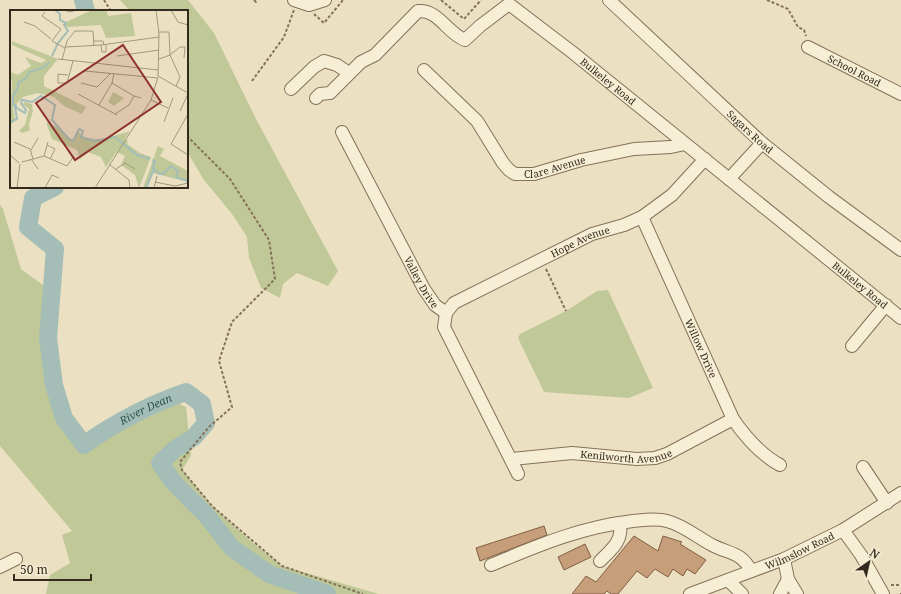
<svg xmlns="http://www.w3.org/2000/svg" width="901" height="594" viewBox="0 0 901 594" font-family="'Noto Serif',serif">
  <rect width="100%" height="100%" fill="#ebe1c2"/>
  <g fill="#c0c897">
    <polygon points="120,0 188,0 214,33 256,119 338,271 328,286 297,273 283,284 280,298 261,288 249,258 247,237 232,214 204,180 189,155 187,120 187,11 130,11"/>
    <polygon points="0,205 3,209 21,269 43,285 41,344 55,420 86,452 168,398 186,407 191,456 182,470 212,506 252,542 282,566 379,594 46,594 50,575 70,563 62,535 72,531 0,446"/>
    <polygon points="608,290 653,388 629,398 544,392 518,338 520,334 566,311 597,291"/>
  </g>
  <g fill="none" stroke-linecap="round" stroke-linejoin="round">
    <g stroke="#a4beb7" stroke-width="18">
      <polyline points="83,0 86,11"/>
      <path id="s1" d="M55,187L33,198L28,227L55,249L48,338L54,385L64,418L84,445C112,424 153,403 186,392L202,404L206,423L194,437L175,449L160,463L174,483L207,516L232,548L269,574L327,594"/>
    </g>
  </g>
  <g fill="#c79e7a" stroke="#815e42">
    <polygon points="544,526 547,535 480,561 476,548"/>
    <polygon points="634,536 658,551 663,536 682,542 680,544 706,560 695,574 687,569 683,576 673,569 668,577 655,569 647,578 637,571 618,594 611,594 607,591 604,594 572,594 586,576 596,582"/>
    <polygon points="585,544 591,557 564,570 558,557"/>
  </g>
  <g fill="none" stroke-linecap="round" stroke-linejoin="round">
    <defs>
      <g id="minor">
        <polyline points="294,0 309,5 325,0"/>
        <path id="s2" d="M609,0L762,143L829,197L901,250"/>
        <path id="s3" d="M808,47L901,94"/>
        <path id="s4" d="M424,70L477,121L503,163L509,170L515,174H534L581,160L634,149L671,147L685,144"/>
        <polyline points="291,89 314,67 324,61 337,65 349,73"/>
        <path id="s5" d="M316,98L320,94L330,93L361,62L375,55L418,11C438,9 448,34 465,40L480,26L509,4L572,52L901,318"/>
        <path id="s6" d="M342,132L424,289L435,305L446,313"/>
        <polyline points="729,179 762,143"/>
        <path id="s7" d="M642,217L733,419C746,438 760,454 780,465"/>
        <polyline points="852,346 886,305"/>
        <path id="s8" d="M512,459L572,453L637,459L655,458L667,454L733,419"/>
        <polyline points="863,467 887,503"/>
        <path id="s9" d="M518,474L444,327L446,313L454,303L592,234L624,225L642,217L672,195L705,159"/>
        <polyline points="843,530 861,555 883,594"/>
        <polyline points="784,559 788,579 797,594"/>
        <path d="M600,561C612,549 623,541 620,523"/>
        <path d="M491,565C539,545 581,527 633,521C644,520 656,518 667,521C683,525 697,537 712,545C729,554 742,552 751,571"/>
        <polyline points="0,567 16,559"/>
        <polyline points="728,580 742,594"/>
        <path id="s10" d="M690,594L784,559L843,530L901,493"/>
        <polyline points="780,594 788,579"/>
      </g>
    </defs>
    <use href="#minor" stroke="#84725b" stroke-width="14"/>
    <g stroke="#84725b" stroke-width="2" stroke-dasharray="3 2" stroke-linecap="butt">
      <polyline points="104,0 111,11"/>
      <polyline points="254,0 256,2 257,0"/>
      <polyline points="441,0 464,19 481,0"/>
      <polyline points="767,0 788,9 798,27 804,30 806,36"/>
      <polyline points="314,14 324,23 343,0"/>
      <polyline points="252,81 284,37 294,10"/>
      <polyline points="187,136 230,179 269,240 275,279 232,322 219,361 232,407 209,427 180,462 182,470 212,506 282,566 363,594"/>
      <polyline points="546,269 566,311"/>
      <polyline points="891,585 901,585"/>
      <polyline points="900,594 901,594"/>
    </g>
    <use href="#minor" stroke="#f6eed5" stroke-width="12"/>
  </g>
  <g text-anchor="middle" stroke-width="3" stroke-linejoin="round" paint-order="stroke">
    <g font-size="10" fill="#342a1e" stroke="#f3ebd1">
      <text dy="4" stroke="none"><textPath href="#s3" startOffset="52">School Road</textPath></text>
      <text dy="4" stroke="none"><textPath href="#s5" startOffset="376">Bulkeley Road</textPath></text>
      <text dy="4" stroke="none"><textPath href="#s2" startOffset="193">Sagars Road</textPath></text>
      <text dy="4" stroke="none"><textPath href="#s4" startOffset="180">Clare Avenue</textPath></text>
      <text dy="4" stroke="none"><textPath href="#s9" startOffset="332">Hope Avenue</textPath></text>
      <text dy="4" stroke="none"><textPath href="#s6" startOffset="170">Valley Drive</textPath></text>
      <text dy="4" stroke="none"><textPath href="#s5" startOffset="700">Bulkeley Road</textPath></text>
      <text dy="4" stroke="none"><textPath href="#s7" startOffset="144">Willow Drive</textPath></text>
      <text dy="4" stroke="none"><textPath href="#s8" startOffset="115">Kenilworth Avenue</textPath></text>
      <text dy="4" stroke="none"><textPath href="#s10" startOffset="118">Wilmslow Road</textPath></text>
    </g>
    <g font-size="11" font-style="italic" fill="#2e5353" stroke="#f3ebd1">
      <text dy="4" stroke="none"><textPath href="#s1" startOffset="365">River Dean</textPath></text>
    </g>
  </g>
  <g transform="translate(10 10)">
    <rect width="178" height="178" fill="#ebe1c2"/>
    <path d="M82,0H96L98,6L121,3L125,26L96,28L91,15L57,17L54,13ZM2,31L48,49L34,66V76L76,97L72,104L54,96L44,87L27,83L13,87L3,97L5,111L0,115L2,74L0,62L8,65L21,56L15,47L31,53L36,50L2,35ZM103,82L114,88L104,96L98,92ZM15,92L22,94L23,101L19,114L20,120L13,123L9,121L15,115L19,99L13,94ZM36,112L49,118L59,130L63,131L68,121L74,127L90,130L120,121L115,129L118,131L117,134L130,143L141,147L129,178L125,165L111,155L115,146L107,142L110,137L96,157L91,147L78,142L70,149L67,140L42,129ZM148,136L154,139L150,146L178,161V172L143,163L137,178H133Z" fill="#c0c897"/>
    <path fill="none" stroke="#a4beb7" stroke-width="2" d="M42,46L48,33L58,21L54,15L56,13L50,10V4L45,0M7,96L3,94V86L8,78V73L17,67L19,62L35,57L39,52M0,112L7,109L5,97L15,103L16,100L11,93L12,90L22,92L31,86L45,95L42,110L59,129L63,131L69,119L73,121L71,127L84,131L105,127L127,145L140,149M142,150L145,151L143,158L149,164H153L161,156L168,161L166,167L178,171M136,178L144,159"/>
    <path fill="none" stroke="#a29880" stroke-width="1" d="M54,0L60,2L67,0M146,0L149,24L148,66L178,83M161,0L168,12L178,15M35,2L32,6L51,19L42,31L55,38M14,12L25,16L41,29M149,22H159L160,45L170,67L166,76M84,31H93L94,35M91,35L92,42H96V35M55,37L91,35L149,27M107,46L149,40M48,49L148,60M149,49L160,45L170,37H175L174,48M52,50L57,31L65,21H83L84,36M75,61L148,68M58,65L48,64V73H57L63,51M71,73L87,77L101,63M102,73L124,86L131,88M68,84L107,105M141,90L158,98M89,95L102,73L104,63M170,101L178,84M105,104L119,95L124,86M178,104L161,134L178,145M154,112L163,88M4,132L20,139L23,149M37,135L45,139L40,149M21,140L28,128M0,145L9,153M34,146L38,132M21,149L28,159M12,152L34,146L57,156L64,146M99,154L119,170L120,178M106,159L115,153L125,159M145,172L165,176L178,173M7,178L10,154M35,178L42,165L49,168M85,178L141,90L148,67M144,178L147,166"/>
    <path fill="#8f322e" fill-opacity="0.15" stroke="#8f322e" stroke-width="2" d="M113,35L151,92L65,150L26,93Z"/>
    <rect width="178" height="178" fill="none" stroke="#342a1e" stroke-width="2"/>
  </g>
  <g transform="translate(869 562) rotate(34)" stroke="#f3ebd1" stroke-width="3" paint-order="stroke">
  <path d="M0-3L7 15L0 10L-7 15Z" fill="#342a1e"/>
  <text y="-6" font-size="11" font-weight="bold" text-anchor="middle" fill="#342a1e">N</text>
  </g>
  <path d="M14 574v6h77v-6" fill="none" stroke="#342a1e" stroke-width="2"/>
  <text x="20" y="574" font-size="12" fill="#342a1e" stroke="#f3ebd1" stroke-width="3" paint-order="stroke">50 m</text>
</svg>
